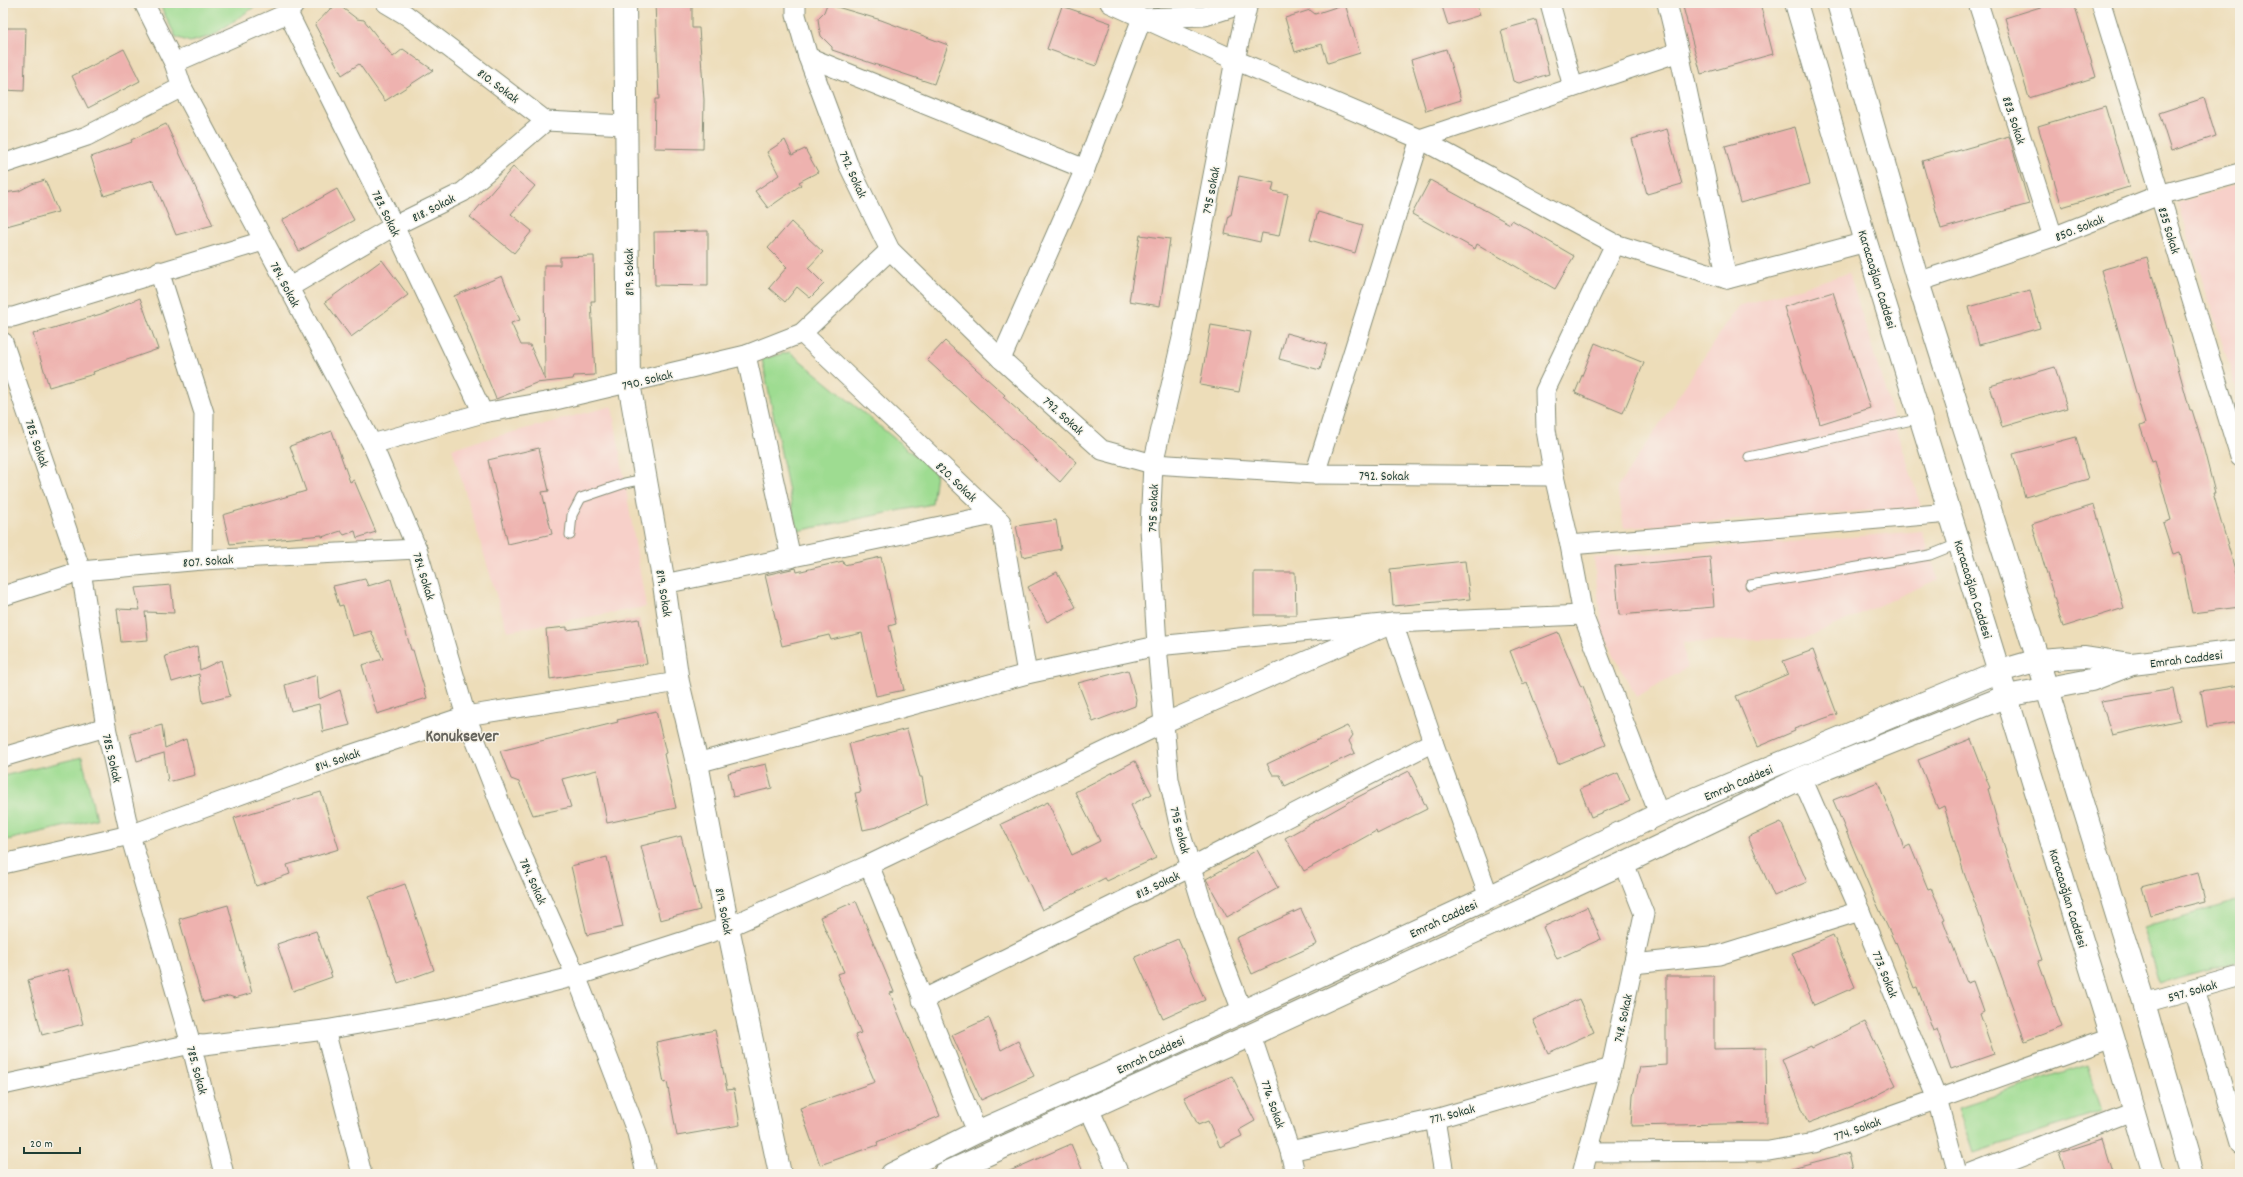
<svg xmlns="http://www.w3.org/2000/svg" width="2243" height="1177" viewBox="0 0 2243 1177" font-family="Dekko,sans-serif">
  <rect width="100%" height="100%" fill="#f7f3e8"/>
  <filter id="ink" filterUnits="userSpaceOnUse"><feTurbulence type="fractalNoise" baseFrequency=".025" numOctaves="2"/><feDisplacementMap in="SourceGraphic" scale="8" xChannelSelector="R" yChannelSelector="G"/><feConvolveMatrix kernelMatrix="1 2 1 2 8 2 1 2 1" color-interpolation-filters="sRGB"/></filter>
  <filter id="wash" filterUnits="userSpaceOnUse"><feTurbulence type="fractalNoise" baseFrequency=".012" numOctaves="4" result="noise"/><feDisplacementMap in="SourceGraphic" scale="16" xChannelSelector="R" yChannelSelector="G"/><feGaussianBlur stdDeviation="0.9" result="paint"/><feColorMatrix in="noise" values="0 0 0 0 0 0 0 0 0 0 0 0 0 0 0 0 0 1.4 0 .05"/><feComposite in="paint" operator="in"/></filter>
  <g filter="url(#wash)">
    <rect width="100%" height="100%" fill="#edddb9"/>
    <g fill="#f7d0c9">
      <polygon points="2240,183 2240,400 2178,203"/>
      <polygon points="1849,273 1921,507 1624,528 1617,488 1738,306"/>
      <polygon points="612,406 646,607 507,631 452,448"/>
      <polygon points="1922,531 1938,579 1806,638 1683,643 1687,668 1636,697 1602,632 1594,558"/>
    </g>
    <g fill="#9edc91" stroke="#5e8c62">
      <polygon points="159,3 260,3 212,36 190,42 176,37"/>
      <polygon points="790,352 936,473 932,504 797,531 762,359"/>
      <polygon points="82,757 96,819 3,841 3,776"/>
      <polygon points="2240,900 2240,960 2159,983 2143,928"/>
      <polygon points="2087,1065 2102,1111 1974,1153 1959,1107"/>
    </g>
    <g id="blocks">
      <g fill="#eeb2af">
        <polygon points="655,3 692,3 692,28 699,28 704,100 703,149 654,148 655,99 659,99"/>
        <polygon points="1441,3 1476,3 1480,15 1448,25"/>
        <polygon points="1682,3 1760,3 1773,54 1701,74"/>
        <polygon points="2053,3 2074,3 2096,77 2029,98 2005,18"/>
        <polygon points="827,4 881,20 948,45 934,84 832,50 832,47 821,36 819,27 818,18 824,12"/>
        <polygon points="1345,4 1360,53 1328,63 1322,44 1295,52 1285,18 1310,10 1315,14"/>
        <polygon points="340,6 357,19 364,20 393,57 403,49 433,70 385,101 359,64 342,75 315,25 330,9"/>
        <polygon points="1062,6 1111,23 1096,66 1047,49"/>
        <polygon points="1536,20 1549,74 1519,83 1513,81 1501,30"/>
        <polygon points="3,28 26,28 24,91 3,90"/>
        <polygon points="124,49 140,81 88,108 72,76"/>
        <polygon points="1446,49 1461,100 1426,111 1411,60"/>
        <polygon points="2204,98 2216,136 2171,151 2159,113"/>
        <polygon points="2105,106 2129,187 2062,207 2038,126"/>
        <polygon points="166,124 213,225 176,235 153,180 104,196 91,157 132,142 131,140"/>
        <polygon points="1795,127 1810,184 1740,203 1725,146"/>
        <polygon points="1667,129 1682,184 1647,194 1632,139"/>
        <polygon points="2009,136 2029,204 1941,229 1922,161"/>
        <polygon points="785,140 792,155 805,149 818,172 799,182 801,185 768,208 755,191 779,175 767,152"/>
        <polygon points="513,167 535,186 511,214 532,231 514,253 470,217"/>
        <polygon points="1239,176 1274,183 1272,191 1288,194 1279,236 1262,233 1260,242 1225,234 1229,215 1231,215"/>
        <polygon points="45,180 58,212 3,227 3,193 19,191 32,184"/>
        <polygon points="1430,180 1510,224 1512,220 1574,256 1555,289 1477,244 1475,249 1412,214"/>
        <polygon points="337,189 354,220 299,251 282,220"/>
        <polygon points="1318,212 1363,225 1355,253 1310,240"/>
        <polygon points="791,222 823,252 808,268 824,284 810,298 797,287 785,302 769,288 787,267 768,248"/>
        <polygon points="708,231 708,286 655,285 654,232"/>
        <polygon points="1140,235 1170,239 1160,306 1129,301"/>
        <polygon points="594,256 595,301 591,301 595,375 574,376 573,379 536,383 496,399 454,296 502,276 520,320 511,323 521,345 530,345 545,380 544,265 560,265 560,257"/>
        <polygon points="2147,257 2190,410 2192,410 2203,446 2215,493 2213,493 2240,587 2240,607 2192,613 2180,552 2173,554 2163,523 2171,520 2155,461 2152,462 2140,426 2145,424 2101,270"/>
        <polygon points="382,260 408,295 351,337 325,302"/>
        <polygon points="2030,290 2040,328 1979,345 1969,307"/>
        <polygon points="1833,292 1870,408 1820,424 1784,307"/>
        <polygon points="140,298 158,349 93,372 94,374 49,387 33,334 101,314"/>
        <polygon points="1211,325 1251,332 1239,392 1200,385"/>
        <polygon points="1286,333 1327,344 1320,370 1279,359"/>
        <polygon points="945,341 1005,395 1003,397 1077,462 1060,482 927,360"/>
        <polygon points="1595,343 1644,363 1623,413 1575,393"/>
        <polygon points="2055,367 2067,408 2002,427 1990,386"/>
        <polygon points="332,431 350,482 354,480 376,532 357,538 355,531 344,535 341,531 322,537 322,535 230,544 223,515 306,491 290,446"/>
        <polygon points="2076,437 2088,479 2025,497 2013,454"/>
        <polygon points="539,448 549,491 542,492 552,534 508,544 488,460"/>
        <polygon points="2094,505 2124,608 2063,627 2032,524"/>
        <polygon points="1056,520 1061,549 1023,557 1016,526"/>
        <polygon points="881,557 896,624 889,626 904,690 876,696 862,633 831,640 829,635 782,646 765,575 796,568 797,572 843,561 844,565"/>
        <polygon points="1710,557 1714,607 1619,615 1615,566"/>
        <polygon points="1465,561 1470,599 1393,606 1390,569"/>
        <polygon points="1057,572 1076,607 1047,622 1028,587"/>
        <polygon points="1254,572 1295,572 1296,615 1254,615"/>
        <polygon points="365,579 368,586 391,579 411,650 413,650 427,698 377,714 362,665 383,659 371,631 352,636 343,605 339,606 333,586"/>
        <polygon points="171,585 174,613 145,612 148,640 121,642 117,609 140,610 135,588"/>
        <polygon points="639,619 647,664 550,679 546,629 567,627 567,630"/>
        <polygon points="1558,632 1581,687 1583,686 1606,745 1558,764 1527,682 1523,684 1510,651"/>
        <polygon points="197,646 200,670 221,660 230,696 203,703 199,674 172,682 165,656"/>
        <polygon points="1813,650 1837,714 1794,729 1795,731 1757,747 1736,696 1788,674 1783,661"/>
        <polygon points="1128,670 1136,699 1135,706 1093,722 1078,683"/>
        <polygon points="317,675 319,699 340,690 350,725 323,732 319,704 291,711 285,685"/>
        <polygon points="2240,685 2240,722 2207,727 2201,691"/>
        <polygon points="2173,689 2180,720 2112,735 2101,701"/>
        <polygon points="656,711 666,753 664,754 676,808 607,823 597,770 562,779 571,807 533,815 519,782 511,779 500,751 618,722 617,720"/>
        <polygon points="162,725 165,748 186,739 195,775 168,782 164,753 137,761 130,734"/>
        <polygon points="1347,726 1353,735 1349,741 1355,753 1285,786 1280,775 1273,775 1267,764"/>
        <polygon points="907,729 920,777 922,777 927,804 877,827 863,830 855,793 861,792 849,744"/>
        <polygon points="1971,739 1990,788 1988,789 2004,845 2042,960 2038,961 2062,1027 2025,1041 1964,873 1944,806 1938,809 1918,760"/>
        <polygon points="1135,761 1152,794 1131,805 1156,858 1107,881 1105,878 1042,910 1001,824 1048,802 1072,855 1100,841 1075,792"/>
        <polygon points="766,764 772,788 733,797 728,773"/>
        <polygon points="1409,771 1427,809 1377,834 1376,831 1304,871 1285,838 1358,797"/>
        <polygon points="1618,773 1630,801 1591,817 1580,789"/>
        <polygon points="1878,782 1904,848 1910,845 1928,889 1931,888 1945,919 1943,920 1967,983 1973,981 1984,1012 1980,1014 1994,1054 1951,1069 1937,1029 1933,1031 1917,987 1914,988 1896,942 1895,943 1874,898 1833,800"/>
        <polygon points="321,792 339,849 287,865 290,874 256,886 234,818"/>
        <polygon points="1781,822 1807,882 1774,896 1748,837"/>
        <polygon points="681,836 700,910 660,920 641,846"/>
        <polygon points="1257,850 1278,888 1227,917 1206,879"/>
        <polygon points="607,857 623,927 587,935 571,866"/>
        <polygon points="2198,872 2205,901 2150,915 2142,887"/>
        <polygon points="405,884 434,970 398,983 369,897"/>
        <polygon points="856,901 894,992 890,993 940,1116 877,1142 878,1145 820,1165 800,1108 875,1082 855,1035 861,1033 837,974 844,972 820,917"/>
        <polygon points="228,905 252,993 235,998 229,996 203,1002 179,919"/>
        <polygon points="1587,907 1601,939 1557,959 1543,927"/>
        <polygon points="1301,909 1317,944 1252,974 1236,938"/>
        <polygon points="316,931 332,977 293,991 277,944"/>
        <polygon points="1833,935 1855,987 1814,1005 1792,953"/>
        <polygon points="1178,939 1205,1000 1163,1019 1135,957"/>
        <polygon points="68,969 83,1024 42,1035 28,980"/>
        <polygon points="1666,976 1714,976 1714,1049 1766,1048 1767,1123 1631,1126 1633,1095 1640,1067 1666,1065"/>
        <polygon points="1579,999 1594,1032 1548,1053 1533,1020"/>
        <polygon points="989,1018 1001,1050 1018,1041 1034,1076 981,1100 952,1035"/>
        <polygon points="1865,1022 1896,1085 1861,1103 1808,1123 1782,1059 1811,1046 1812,1048"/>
        <polygon points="715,1030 727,1090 734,1089 740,1125 677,1136 667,1082 664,1083 656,1042"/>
        <polygon points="1232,1076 1255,1121 1239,1130 1242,1136 1220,1147 1208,1121 1198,1125 1184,1097"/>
        <polygon points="2103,1139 2114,1174 2066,1174 2059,1153"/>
        <polygon points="1071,1144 1084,1174 1003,1174"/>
        <polygon points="1849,1153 1854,1174 1788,1174 1788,1169"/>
      </g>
    </g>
  </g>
  <g filter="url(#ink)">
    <use href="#blocks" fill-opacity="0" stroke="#868d76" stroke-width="1"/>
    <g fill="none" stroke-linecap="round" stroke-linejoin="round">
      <defs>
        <g id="service">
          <polyline points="1749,457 1921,418"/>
          <polyline points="570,535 572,515 581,498 625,483 645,479"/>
          <polyline points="1750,585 1930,555 1960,543"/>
        </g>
        <g id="minor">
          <polyline points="144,3 174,63 182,87 372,444 417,549 466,716 509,826 576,976 599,1034 637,1133 646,1174"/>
          <polyline points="386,3 406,15 546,121 626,125"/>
          <polyline points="796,3 796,15 808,57 848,164 890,250 1001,359 1102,450 1153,464 1315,474 1554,476"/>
          <polyline points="1110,3 1235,60 1420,139 1615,244 1727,279 1866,242"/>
          <polyline points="1550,3 1573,87"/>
          <polyline points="1667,3 1679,52 1727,279"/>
          <polyline points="1978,3 2053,237"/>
          <polyline points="2101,3 2240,457"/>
          <polyline points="288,13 394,226 483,413"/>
          <polyline points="808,57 1085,169"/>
          <polyline points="174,63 288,13 295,4"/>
          <polyline points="3,164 87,136 182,87"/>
          <polyline points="1615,244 1545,391 1546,430 1554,476 1570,545 1583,615 1659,814"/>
          <polyline points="159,271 204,413 202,560"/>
          <polyline points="1918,282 2053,237 2159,195 2240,173"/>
          <polyline points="288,288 394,226 463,192 546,121"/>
          <polyline points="3,317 13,317 263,241"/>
          <polyline points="802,333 1001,522 1027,674"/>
          <polyline points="3,342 81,571 106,727 130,835 191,1044 224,1174"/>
          <polyline points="746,355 791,558"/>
          <polyline points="1001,359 1085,169 1142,18 1205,16 1246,3"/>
          <polyline points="372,444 483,413 551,401 746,355 802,333 890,250"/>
          <polyline points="1315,474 1420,139 1679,52"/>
          <polyline points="1570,545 1950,513"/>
          <polyline points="664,584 993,515"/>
          <polyline points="3,596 81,571 202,560 417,549"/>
          <polyline points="3,757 106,727"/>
          <polyline points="697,763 1027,674 1157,646 1393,623 1433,742 1489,897"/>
          <polyline points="1802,778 1860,911 1937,1099 1957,1174"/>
          <polyline points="3,864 130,835 341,758 466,716 678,682"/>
          <polyline points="869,865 977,1132"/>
          <polyline points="1633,964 1719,955 1860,911"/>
          <polyline points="2194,989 2240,1145"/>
          <polyline points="922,1000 1191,867 1433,742"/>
          <polyline points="2144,1003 2240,976"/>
          <polyline points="1242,1011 1206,916 1182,838 1169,779 1157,646 1150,528 1153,464 1182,338 1235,60 1248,3"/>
          <polyline points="325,1030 362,1174"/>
          <polyline points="1251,1035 1290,1151 1295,1174"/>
          <polyline points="3,1085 191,1044 204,1045 325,1030 444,1009 576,976 728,927 869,865 1164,723 1393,623 1583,615"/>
          <polyline points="1089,1109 1119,1174"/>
          <polyline points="1435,1119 1444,1174"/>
          <polyline points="1290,1151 1435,1119 1611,1068"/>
          <polyline points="1589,1152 1769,1151 1814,1143 2112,1037"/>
          <polyline points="1582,1174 1611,1068 1644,914 1624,863"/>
          <polyline points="1971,1174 2133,1112"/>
        </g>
        <g id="tertiary">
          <polyline points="625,3 629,383 664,584 678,682 697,763 728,927 780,1174"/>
          <polyline points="892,1174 977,1132 1112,1072 1489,897 1659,814 2000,671 2038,660 2085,657 2131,664"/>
          <polyline points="944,1174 1251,1035 1624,863 1802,778 2007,696 2091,680 2132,664 2240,651"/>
        </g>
        <g id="primary">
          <polyline points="1796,3 1866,242 2112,1037 2152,1174"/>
          <polyline points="1838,3 1918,282 2038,660 2144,1003 2193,1174"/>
        </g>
      </defs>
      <use href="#service" stroke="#868d76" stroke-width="11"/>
      <use href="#minor" stroke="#868d76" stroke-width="21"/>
      <use href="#tertiary" stroke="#868d76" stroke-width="24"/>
      <use href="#primary" stroke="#868d76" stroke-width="24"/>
      <use href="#service" stroke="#fff" stroke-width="9"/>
      <use href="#minor" stroke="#fff" stroke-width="19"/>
      <use href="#tertiary" stroke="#fff" stroke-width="22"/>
      <use href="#primary" stroke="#fff" stroke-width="22"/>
    </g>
  </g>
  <g text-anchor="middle" stroke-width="3" stroke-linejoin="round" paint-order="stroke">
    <g font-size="13" fill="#1f3d34" stroke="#f7f3e8">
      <text transform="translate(499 85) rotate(37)" y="5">810. Sokak</text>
      <text transform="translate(2015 120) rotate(72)" y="5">883. Sokak</text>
      <text transform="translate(854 174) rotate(66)" y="5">792. Sokak</text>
      <text transform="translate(1210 190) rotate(-79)" y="5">795 sokak</text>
      <text transform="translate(433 207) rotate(-27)" y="5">818. Sokak</text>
      <text transform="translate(387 213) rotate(64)" y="5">783. Sokak</text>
      <text transform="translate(2079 227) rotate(-22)" y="5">850. Sokak</text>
      <text transform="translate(2170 230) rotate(73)" y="5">835 Sokak</text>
      <text transform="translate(628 272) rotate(-91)" y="5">819. Sokak</text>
      <text transform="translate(1878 279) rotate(73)" y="5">Karacaoğlan Caddesi</text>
      <text transform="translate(286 284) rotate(62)" y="5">784. Sokak</text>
      <text transform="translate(647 379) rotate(-14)" y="5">790. Sokak</text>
      <text transform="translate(1064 415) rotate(42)" y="5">792. Sokak</text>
      <text transform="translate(38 443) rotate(71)" y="5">785. Sokak</text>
      <text x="1384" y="480">792. Sokak</text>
      <text transform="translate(957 481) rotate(44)" y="5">820. Sokak</text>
      <text transform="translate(1152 508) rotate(-88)" y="5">795 sokak</text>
      <text transform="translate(208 560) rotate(-4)" y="5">807. Sokak</text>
      <text transform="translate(425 576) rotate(73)" y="5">784. Sokak</text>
      <text transform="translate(1974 589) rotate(73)" y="5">Karacaoğlan Caddesi</text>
      <text transform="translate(665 593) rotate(81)" y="5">819. Sokak</text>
      <text transform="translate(2186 658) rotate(-7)" y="5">Emrah Caddesi</text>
      <text transform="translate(113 758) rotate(77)" y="5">785. Sokak</text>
      <text transform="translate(337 759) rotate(-19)" y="5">814. Sokak</text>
      <text transform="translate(1738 782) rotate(-23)" y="5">Emrah Caddesi</text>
      <text transform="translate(1181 830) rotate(76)" y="5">795 sokak</text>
      <text transform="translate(534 881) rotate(66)" y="5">784. Sokak</text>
      <text transform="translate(1157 884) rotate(-26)" y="5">813. Sokak</text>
      <text transform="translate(2069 898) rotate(73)" y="5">Karacaoğlan Caddesi</text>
      <text transform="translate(725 911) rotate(79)" y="5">819. Sokak</text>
      <text transform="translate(1443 918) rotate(-25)" y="5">Emrah Caddesi</text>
      <text transform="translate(1886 974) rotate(68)" y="5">773. Sokak</text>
      <text transform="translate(2192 990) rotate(-16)" y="5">597. Sokak</text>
      <text transform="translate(1622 1018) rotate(-78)" y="5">748. Sokak</text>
      <text transform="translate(1150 1054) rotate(-25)" y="5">Emrah Caddesi</text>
      <text transform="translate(198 1070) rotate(75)" y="5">785. Sokak</text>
      <text transform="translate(1274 1104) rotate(71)" y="5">776. Sokak</text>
      <text transform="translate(1452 1113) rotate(-15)" y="5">771. Sokak</text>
      <text transform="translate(1857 1128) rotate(-20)" y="5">774. Sokak</text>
    </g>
    <g font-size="17" font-weight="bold" fill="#67665f" stroke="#f7f3e8">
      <text x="462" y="741">Konuksever</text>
    </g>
  </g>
  <rect width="2243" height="1177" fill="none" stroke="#f7f3e8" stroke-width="16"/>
  <path d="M24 1147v6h56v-6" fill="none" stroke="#1f3d34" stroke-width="2"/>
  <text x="30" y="1147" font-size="12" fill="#1f3d34" stroke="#f7f3e8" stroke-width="3" paint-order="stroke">20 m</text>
</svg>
